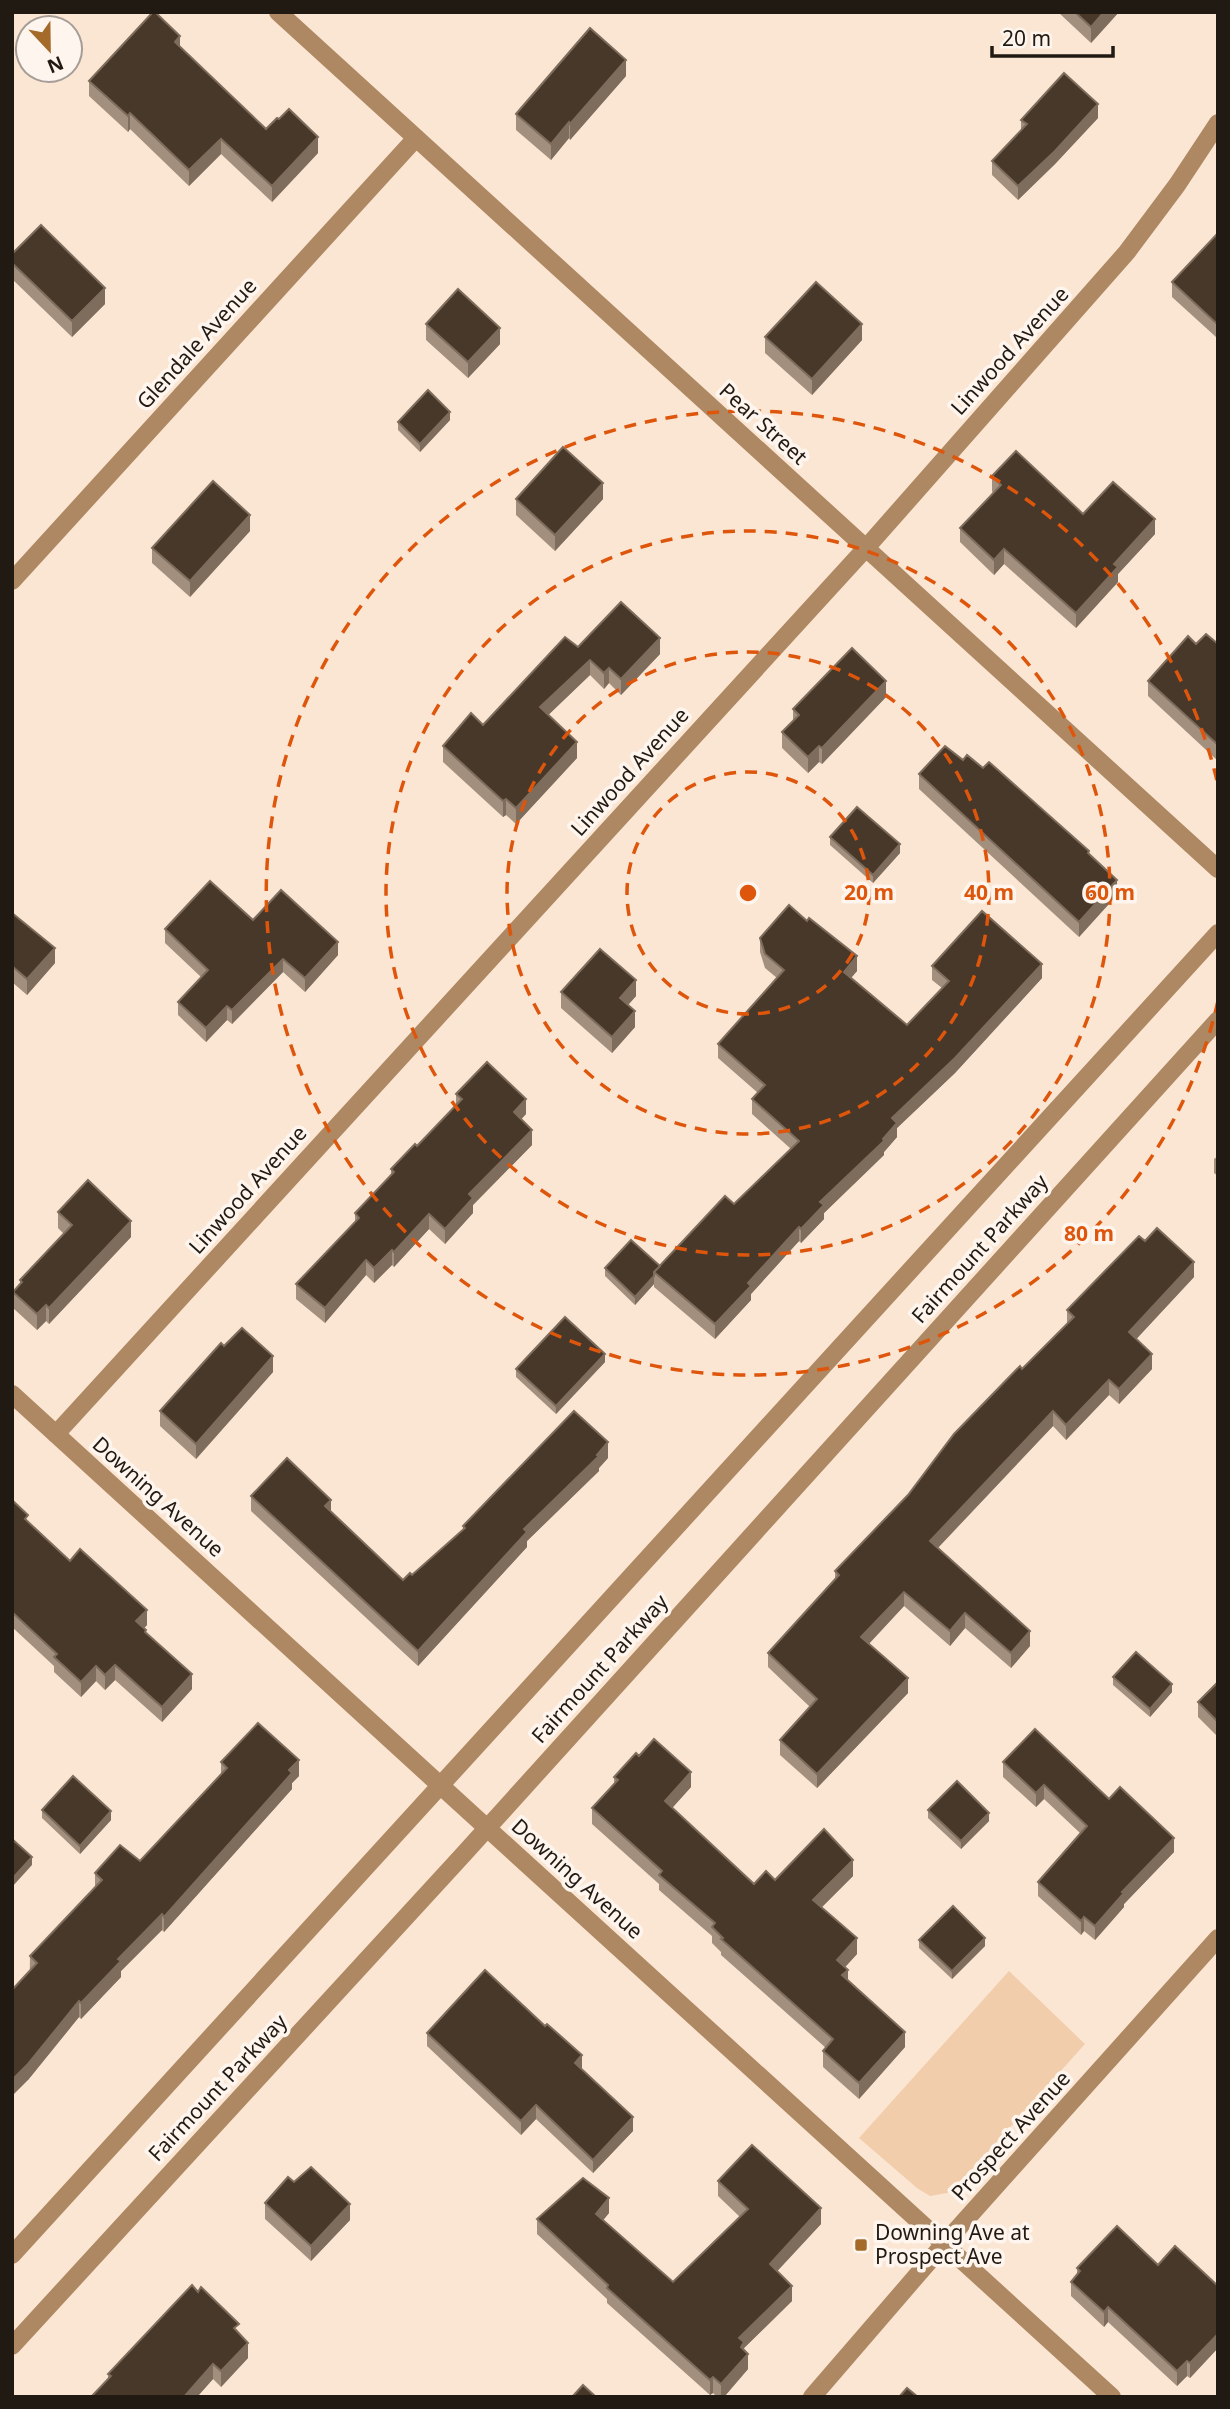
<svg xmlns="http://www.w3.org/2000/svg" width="1230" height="2409" viewBox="0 0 1230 2409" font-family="'Noto Sans',sans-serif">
  <rect width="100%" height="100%" fill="#fbe6d3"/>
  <polygon fill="#f1cdab" points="1009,1971 1085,2044 952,2192 930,2196 917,2188 859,2138"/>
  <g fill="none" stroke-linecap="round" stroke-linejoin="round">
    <g stroke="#ad8863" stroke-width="18">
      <polyline points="278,12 1218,869"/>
      <polyline points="12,581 416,138"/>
      <polyline points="12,1394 441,1786"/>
      <polyline points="56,1434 866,548 1127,252 1177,185 1218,123"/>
      <polyline points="812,2397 944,2244 1218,1938"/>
    </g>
    <g stroke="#ad8863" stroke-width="18">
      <polyline points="441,1786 1112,2397"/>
      <polyline points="12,2255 1218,933"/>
      <polyline points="12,2346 461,1857 1218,1020"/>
    </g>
  </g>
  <g fill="#a28f7e">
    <polygon points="1058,12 1119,12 1091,43"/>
    <polygon points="180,46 266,129 318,153 272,202 221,154 189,186 130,129 128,132 89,96 89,81"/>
    <polygon points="626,76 570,140 569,138 551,160 516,130 516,114"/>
    <polygon points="1098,118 1055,164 1018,200 992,175 992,161 1021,130 1021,120"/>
    <polygon points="1218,233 1216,337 1172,297 1172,282"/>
    <polygon points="12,254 105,304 72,337 12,279"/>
    <polygon points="426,324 500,344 468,378 426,340"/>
    <polygon points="765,337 862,340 812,395 765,353"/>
    <polygon points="450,420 420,452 398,430 398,422"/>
    <polygon points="992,476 1083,514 1155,534 1118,574 1118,582 1076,628 1004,564 994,575 960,542 960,528 993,493 992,491"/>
    <polygon points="516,499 603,499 555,551 516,515"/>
    <polygon points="250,531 190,597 152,563 152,548"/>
    <polygon points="1196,644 1218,644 1218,761 1148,696 1148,681"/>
    <polygon points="578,647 660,654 621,695 609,683 604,689 590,675 548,715 577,758 516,824 506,815 503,817 443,762 443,746 483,725"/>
    <polygon points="886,697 822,764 819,762 808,773 782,748 782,732 793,721 793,709"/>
    <polygon points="963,760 1089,854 1117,895 1079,937 919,789 919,774"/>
    <polygon points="830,837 900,853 873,883 830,845"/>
    <polygon points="12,913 55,963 27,995 12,982"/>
    <polygon points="253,920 338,955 305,992 283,972 232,1024 227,1020 206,1042 178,1015 178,1002 201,977 165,943 165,929"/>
    <polygon points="760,938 857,971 851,978 907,1025 942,988 932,980 932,966 1042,978 955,1073 897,1128 897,1137 884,1152 884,1155 824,1213 824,1219 801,1243 799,1241 751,1294 751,1300 715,1339 654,1287 654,1284 635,1305 605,1276 605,1268 660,1266 734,1204 791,1149 752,1114 752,1099 758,1093 718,1058 718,1044 777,978 765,968 760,952"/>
    <polygon points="561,992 636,996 628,1005 635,1027 612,1053 561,1008"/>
    <polygon points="456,1094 526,1114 521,1119 532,1145 473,1205 473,1213 445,1244 429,1229 394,1267 392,1265 374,1283 366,1275 325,1323 296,1299 296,1284 355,1222 355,1213 391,1175 391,1169 417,1146 456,1106"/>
    <polygon points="1218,1156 1218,1176 1214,1173 1214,1159"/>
    <polygon points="58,1212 131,1237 49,1324 46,1321 37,1330 13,1308 13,1292 20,1285 20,1280 64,1234 58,1228"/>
    <polygon points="1145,1241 1194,1277 1136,1339 1152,1369 1119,1404 1109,1395 1066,1440 1053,1426 938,1548 1030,1646 1011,1668 965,1628 950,1646 904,1606 869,1644 908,1693 817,1788 780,1755 780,1740 810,1707 768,1667 768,1653 835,1579 835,1571 908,1495 1022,1369 1067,1324 1067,1310"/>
    <polygon points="224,1346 273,1372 196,1459 160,1426 160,1411"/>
    <polygon points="605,1362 556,1414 516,1377 516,1369"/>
    <polygon points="608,1458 599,1468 599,1471 527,1541 527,1547 418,1666 251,1511 251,1496 331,1512 403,1580 412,1575 463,1531 463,1526"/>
    <polygon points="12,1500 28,1522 70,1561 147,1625 144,1628 146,1633 192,1689 162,1722 115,1680 105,1690 96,1681 81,1697 54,1672 54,1666 12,1627"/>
    <polygon points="1113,1677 1172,1692 1150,1717 1113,1685"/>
    <polygon points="1218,1682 1218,1737 1198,1717 1198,1702"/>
    <polygon points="639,1756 691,1787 672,1808 754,1884 775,1880 853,1876 821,1908 857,1954 845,1967 848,1980 905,2047 859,2099 823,2067 823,2051 826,2048 721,1955 721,1952 712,1943 712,1936 659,1890 659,1884 592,1824 592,1808 614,1783 614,1777"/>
    <polygon points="221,1762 299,1776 292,1783 292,1789 164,1932 162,1930 121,1971 121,1977 81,2019 79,2017 28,2080 30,1956 95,1887 95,1873 140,1861 221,1775"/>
    <polygon points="1003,1762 1109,1799 1174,1852 1124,1904 1124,1907 1095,1940 1084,1931 1081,1935 1038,1896 1038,1882 1080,1833 1044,1799 1036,1807 1003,1777"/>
    <polygon points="42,1810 111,1820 80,1854 42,1818"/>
    <polygon points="928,1810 989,1821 961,1849 928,1818"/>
    <polygon points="919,1940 985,1946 952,1979 919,1948"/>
    <polygon points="427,2033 582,2069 633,2131 593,2173 536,2119 521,2135 427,2046"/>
    <polygon points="718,2181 821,2224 777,2271 792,2301 744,2348 748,2369 724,2397 717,2397 713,2393 710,2395 607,2303 607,2299 537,2234 537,2219 609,2213 603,2220 673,2282 740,2217 718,2196"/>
    <polygon points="294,2182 350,2220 311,2261 265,2219 265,2203"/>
    <polygon points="1158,2265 1218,2286 1218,2348 1190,2378 1187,2376 1177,2386 1108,2322 1104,2327 1071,2296 1071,2282 1077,2275 1077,2268"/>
    <polygon points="239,2333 248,2358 221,2387 213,2379 197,2397 91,2397 108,2379 108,2374"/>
  </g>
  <g fill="#7e6c5c">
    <polygon points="1104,12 1119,12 1091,43 1091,27"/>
    <polygon points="180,36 180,52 175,42"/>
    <polygon points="626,60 626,76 570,140 570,124"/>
    <polygon points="1098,104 1098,118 1055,164 1018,200 1018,186"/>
    <polygon points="130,113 130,129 128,132 128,116"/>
    <polygon points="569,122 569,138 551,160 551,144"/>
    <polygon points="318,137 318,153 272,202 272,186"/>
    <polygon points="221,139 221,154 189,186 189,170"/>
    <polygon points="105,288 105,304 72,337 72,321"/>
    <polygon points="1218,320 1218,335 1216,337 1216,323"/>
    <polygon points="862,324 862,340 812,395 812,379"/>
    <polygon points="500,328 500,344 468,378 468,362"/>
    <polygon points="450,412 450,420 420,452 420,444"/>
    <polygon points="603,483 603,499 555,551 555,535"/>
    <polygon points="250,515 250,531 190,597 190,581"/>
    <polygon points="1155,519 1155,534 1118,574 1118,582 1076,628 1076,613 1114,564"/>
    <polygon points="1004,549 1004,564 994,575 994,560"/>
    <polygon points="660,638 660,654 621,695 621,679"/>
    <polygon points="590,660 590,675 540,723 540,707"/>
    <polygon points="609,668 609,683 604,689 604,673"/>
    <polygon points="886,681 886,697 822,764 822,748"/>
    <polygon points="577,742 577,758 516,824 516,808"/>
    <polygon points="819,746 819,762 808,773 808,757"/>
    <polygon points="506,799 506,815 503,817 503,801"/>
    <polygon points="900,844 900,853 873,883 873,875"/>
    <polygon points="1117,880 1117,895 1079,937 1079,922"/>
    <polygon points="338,942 338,955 305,992 305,978"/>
    <polygon points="55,948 55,963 27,995 27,979"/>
    <polygon points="857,956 857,971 844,986 844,972"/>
    <polygon points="283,959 283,972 232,1024 232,1010"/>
    <polygon points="1042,964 1042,978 955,1073 897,1128 897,1137 884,1152 884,1155 824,1213 824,1219 801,1243 801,1229 820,1202 883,1139 892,1118"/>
    <polygon points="636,980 636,996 620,1014 620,998"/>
    <polygon points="227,1006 227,1020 206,1042 206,1028"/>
    <polygon points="635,1011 635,1027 612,1053 612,1037"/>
    <polygon points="526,1099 526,1114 514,1127 514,1112"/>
    <polygon points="532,1130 532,1145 473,1205 473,1213 445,1244 445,1229 469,1194"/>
    <polygon points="429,1214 429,1229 394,1267 394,1252"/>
    <polygon points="131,1221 131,1237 49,1324 49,1308"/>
    <polygon points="799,1227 799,1241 751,1294 751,1300 715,1339 715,1324 748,1283"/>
    <polygon points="392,1250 392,1265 374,1283 374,1268"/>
    <polygon points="366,1260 366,1275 325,1323 325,1308"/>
    <polygon points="1194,1262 1194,1277 1129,1347 1129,1332"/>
    <polygon points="654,1276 654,1284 635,1305 635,1297"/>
    <polygon points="46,1305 46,1321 37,1330 37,1314"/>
    <polygon points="605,1354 605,1362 556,1414 556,1406"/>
    <polygon points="1152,1354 1152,1369 1119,1404 1119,1389"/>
    <polygon points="273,1356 273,1372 196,1459 196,1444"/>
    <polygon points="1109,1380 1109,1395 1066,1440 1066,1425"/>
    <polygon points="1053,1411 1053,1426 930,1556 930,1541"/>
    <polygon points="608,1442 608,1458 599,1468 599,1471 527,1541 527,1547 418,1666 418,1651 524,1529"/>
    <polygon points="331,1500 331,1515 325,1506"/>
    <polygon points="904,1592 904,1606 861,1652 861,1637"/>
    <polygon points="147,1610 147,1625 136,1636 136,1621"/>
    <polygon points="965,1613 965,1628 950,1646 950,1631"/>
    <polygon points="1030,1631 1030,1646 1011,1668 1011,1653"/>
    <polygon points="115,1665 115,1680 105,1690 105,1675"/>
    <polygon points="96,1666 96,1681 81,1697 81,1682"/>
    <polygon points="192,1674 192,1689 162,1722 162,1707"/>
    <polygon points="908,1678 908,1693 817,1788 817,1774"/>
    <polygon points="1172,1684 1172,1692 1150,1717 1150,1709"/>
    <polygon points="299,1760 299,1776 292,1783 292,1789 164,1932 164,1917 289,1770"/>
    <polygon points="691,1772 691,1787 665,1816 665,1801"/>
    <polygon points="1044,1785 1044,1799 1036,1807 1036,1793"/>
    <polygon points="111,1811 111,1820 80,1854 80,1846"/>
    <polygon points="989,1813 989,1821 961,1849 961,1841"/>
    <polygon points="1174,1838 1174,1852 1124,1904 1124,1907 1095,1940 1095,1926 1122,1892"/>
    <polygon points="32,1857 32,1865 12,1887 12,1879"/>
    <polygon points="853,1860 853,1876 813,1916 813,1900"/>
    <polygon points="162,1914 162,1930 121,1971 121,1977 81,2019 81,2003 118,1959"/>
    <polygon points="1084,1917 1084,1931 1081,1935 1081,1921"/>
    <polygon points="857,1938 857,1954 837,1976 837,1960"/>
    <polygon points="985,1938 985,1946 952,1979 952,1971"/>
    <polygon points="848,1970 848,1985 842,1975"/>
    <polygon points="79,2001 79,2017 28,2080 12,2096 12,2080"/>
    <polygon points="905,2032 905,2047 859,2099 859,2083"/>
    <polygon points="582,2055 582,2069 575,2063"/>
    <polygon points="536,2105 536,2119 521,2135 521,2121"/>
    <polygon points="633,2117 633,2131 593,2173 593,2160"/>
    <polygon points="609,2198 609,2213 596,2229 596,2214"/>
    <polygon points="350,2204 350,2220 311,2261 311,2246"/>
    <polygon points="821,2208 821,2224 770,2279 770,2264"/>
    <polygon points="792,2286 792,2301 744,2348 744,2358 741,2362 739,2338"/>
    <polygon points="1108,2307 1108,2322 1104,2327 1104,2312"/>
    <polygon points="1218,2334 1218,2348 1190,2378 1190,2363"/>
    <polygon points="248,2343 248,2358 221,2387 221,2371"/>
    <polygon points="748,2354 748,2369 724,2397 721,2397 721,2384"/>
    <polygon points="1187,2361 1187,2376 1177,2386 1177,2371"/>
    <polygon points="213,2364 213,2379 197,2397 184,2397"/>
    <polygon points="713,2377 713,2393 710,2395 710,2380"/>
  </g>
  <g fill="#483829" stroke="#7e6c5c" stroke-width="2">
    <polygon points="153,12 155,12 180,36 175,42 266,129 277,118 279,119 289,109 318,137 272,186 221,139 189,170 130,113 128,116 89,81"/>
    <polygon points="1075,12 1104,12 1091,27"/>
    <polygon points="590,28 626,60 570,124 569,122 551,144 516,114"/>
    <polygon points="1064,73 1098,104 1055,151 1018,186 992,161 1027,124 1021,120"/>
    <polygon points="41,225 105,288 72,321 12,263 12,254"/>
    <polygon points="1218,233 1218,320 1216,323 1172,282"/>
    <polygon points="816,282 862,324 812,379 765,337"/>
    <polygon points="458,289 500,328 468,362 426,324"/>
    <polygon points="428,390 450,412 420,444 398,422"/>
    <polygon points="563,447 603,483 555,535 516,499"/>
    <polygon points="1016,451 1083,514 1113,482 1155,519 1114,564 1118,567 1076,613 1004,549 994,560 960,528 1001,485 992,476"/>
    <polygon points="213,481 250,515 190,581 152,548"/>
    <polygon points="621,602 660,638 621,679 609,668 604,673 590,660 540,707 577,742 516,808 506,799 503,801 443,746 471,713 483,725 565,637 578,647"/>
    <polygon points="1206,634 1218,644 1218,745 1148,681 1188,636 1196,644"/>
    <polygon points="852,648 886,681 822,748 819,746 808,757 782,732 799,715 793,709"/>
    <polygon points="945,746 963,760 967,755 983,768 989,762 1089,851 1088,853 1117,880 1079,922 919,774"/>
    <polygon points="857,807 900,844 873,875 830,837"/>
    <polygon points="210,881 253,920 281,890 338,942 305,978 283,959 232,1010 227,1006 206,1028 178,1002 208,970 165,929"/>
    <polygon points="789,905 807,921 809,918 857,956 844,972 907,1025 949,981 932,966 982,911 1042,964 955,1058 892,1118 897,1123 883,1139 884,1141 820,1202 824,1205 801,1229 799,1227 748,1283 751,1286 715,1324 654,1272 725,1196 734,1204 799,1141 752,1099 765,1085 718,1044 784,970 765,954 760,938"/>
    <polygon points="12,913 55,948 27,979 12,966"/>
    <polygon points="600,949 636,980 620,998 635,1011 612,1037 561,992"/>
    <polygon points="487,1062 526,1099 514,1112 532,1130 469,1194 473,1198 445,1229 429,1214 394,1252 392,1250 374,1268 366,1260 325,1308 296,1284 359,1218 355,1213 394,1172 391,1169 415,1144 417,1146 462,1099 456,1094"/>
    <polygon points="88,1180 131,1221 49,1308 46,1305 37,1314 13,1292 22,1282 20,1280 72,1225 58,1212"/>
    <polygon points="1157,1228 1194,1262 1129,1332 1152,1354 1119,1389 1109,1380 1066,1425 1053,1411 930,1541 1030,1631 1011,1653 965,1613 950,1631 904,1592 861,1637 908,1678 817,1774 780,1740 817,1699 768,1653 839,1575 835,1571 908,1495 954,1434 1020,1366 1022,1369 1074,1317 1067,1310 1139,1236 1145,1241"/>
    <polygon points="631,1240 660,1266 654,1272 654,1276 635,1297 605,1268"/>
    <polygon points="565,1317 605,1354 556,1406 516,1369"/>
    <polygon points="242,1328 273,1356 196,1444 160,1411 221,1343 224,1346"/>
    <polygon points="574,1411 608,1442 597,1455 599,1456 524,1529 527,1532 418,1651 251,1496 287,1458 331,1500 325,1506 403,1580 410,1573 412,1575 465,1528 463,1526"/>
    <polygon points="12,1500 28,1515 25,1519 70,1561 80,1549 147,1610 136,1621 146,1630 145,1632 192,1674 162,1707 115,1665 105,1675 96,1666 81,1682 54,1657 57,1654 12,1612"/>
    <polygon points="1136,1652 1172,1684 1150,1709 1113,1677"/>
    <polygon points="1218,1682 1218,1722 1198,1702"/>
    <polygon points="258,1723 299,1760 289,1770 292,1773 164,1917 162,1914 118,1959 121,1961 81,2003 79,2001 28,2064 12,2080 12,1990 37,1963 30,1956 102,1880 95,1873 120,1845 140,1861 227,1768 221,1762"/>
    <polygon points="1035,1729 1109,1799 1120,1787 1174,1838 1122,1892 1124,1893 1095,1926 1084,1917 1081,1921 1038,1882 1087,1826 1044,1785 1036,1793 1003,1762"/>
    <polygon points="654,1739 691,1772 665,1801 754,1884 766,1871 775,1880 824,1829 853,1860 813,1900 857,1938 837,1960 848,1970 842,1975 905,2032 859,2083 823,2051 833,2039 721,1939 723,1938 712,1927 715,1923 659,1875 662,1871 592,1808 618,1780 614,1777 636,1753 639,1756"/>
    <polygon points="73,1776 111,1811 80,1846 42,1810"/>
    <polygon points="957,1781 989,1813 961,1841 928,1810"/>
    <polygon points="12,1839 32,1857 12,1879"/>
    <polygon points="953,1906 985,1938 952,1971 919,1940"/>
    <polygon points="485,1970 545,2026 547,2024 582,2055 575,2063 633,2117 593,2160 536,2105 521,2121 427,2033"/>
    <polygon points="752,2145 821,2208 770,2264 792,2286 739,2338 744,2342 741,2347 748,2354 721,2384 713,2377 710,2380 607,2288 608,2285 537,2219 583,2178 609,2198 596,2214 673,2282 748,2209 718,2181"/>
    <polygon points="311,2167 350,2204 311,2246 265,2203 288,2177 294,2182"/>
    <polygon points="1117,2226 1158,2265 1175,2246 1218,2286 1218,2334 1190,2363 1187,2361 1177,2371 1108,2307 1104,2312 1071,2282 1080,2271 1077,2268"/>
    <polygon points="192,2285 198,2292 201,2287 239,2324 234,2328 248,2343 221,2371 213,2364 184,2397 91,2397 111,2376 108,2374"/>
    <polygon points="583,2385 596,2397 572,2397"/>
    <polygon points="907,2388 918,2397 899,2397"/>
  </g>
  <g fill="none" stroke="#de560c" stroke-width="3.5" stroke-dasharray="12 9">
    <circle cx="748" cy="893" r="121"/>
    <circle cx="748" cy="893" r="241"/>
    <circle cx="748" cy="893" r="362"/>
    <path d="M1218 1001A482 482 0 1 1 1218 785"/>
  </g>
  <rect fill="#a36a29" stroke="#fef6ee" stroke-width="2.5" x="854" y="2238" width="14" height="14" rx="3.5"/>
  <g text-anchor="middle" stroke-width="7" stroke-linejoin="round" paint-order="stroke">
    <g font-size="21" fill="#211a13" stroke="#fef6ee">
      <text transform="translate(197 344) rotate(-48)" y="7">Glendale Avenue</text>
      <text transform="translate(1010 351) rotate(-48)" y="7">Linwood Avenue</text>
      <text transform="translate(763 424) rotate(42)" y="7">Pear Street</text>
      <text transform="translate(630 772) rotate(-48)" y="7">Linwood Avenue</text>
      <text transform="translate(248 1190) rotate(-48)" y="7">Linwood Avenue</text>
      <text transform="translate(980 1249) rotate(-48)" y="7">Fairmount Parkway</text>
      <text transform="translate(158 1497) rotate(42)" y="7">Downing Avenue</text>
      <text transform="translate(600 1669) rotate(-48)" y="7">Fairmount Parkway</text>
      <text transform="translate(577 1879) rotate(42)" y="7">Downing Avenue</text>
      <text transform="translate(218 2088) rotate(-47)" y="7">Fairmount Parkway</text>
      <text transform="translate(1011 2136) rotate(-48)" y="7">Prospect Avenue</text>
    </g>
    <g font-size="21" fill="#211a13" stroke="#fef6ee" text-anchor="start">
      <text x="875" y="2240">Downing Ave at<tspan x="875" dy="24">Prospect Ave</tspan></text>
    </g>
  </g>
  <circle cx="748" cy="893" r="10" fill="#de560c" stroke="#fef6ee" stroke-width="3.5"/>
  <g font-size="21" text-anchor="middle" font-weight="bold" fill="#de560c" stroke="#fef6ee" stroke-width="7" stroke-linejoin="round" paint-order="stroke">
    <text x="869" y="900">20 m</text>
    <text x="989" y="900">40 m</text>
    <text x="1110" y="900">60 m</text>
    <text x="1089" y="1241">80 m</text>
  </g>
  <rect width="1230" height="2409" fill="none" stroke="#211a13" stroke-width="28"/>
  <g transform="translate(49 49) rotate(158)"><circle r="33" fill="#fef6ee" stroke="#a69e96" stroke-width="2"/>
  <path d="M0-5L12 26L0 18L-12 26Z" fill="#a36a29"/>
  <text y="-10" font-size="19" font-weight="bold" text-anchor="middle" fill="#211a13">N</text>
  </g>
  <path d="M992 46v10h121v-10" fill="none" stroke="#211a13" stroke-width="3.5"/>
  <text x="1002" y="46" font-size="21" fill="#211a13" stroke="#fef6ee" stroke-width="5" paint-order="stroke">20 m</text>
</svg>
